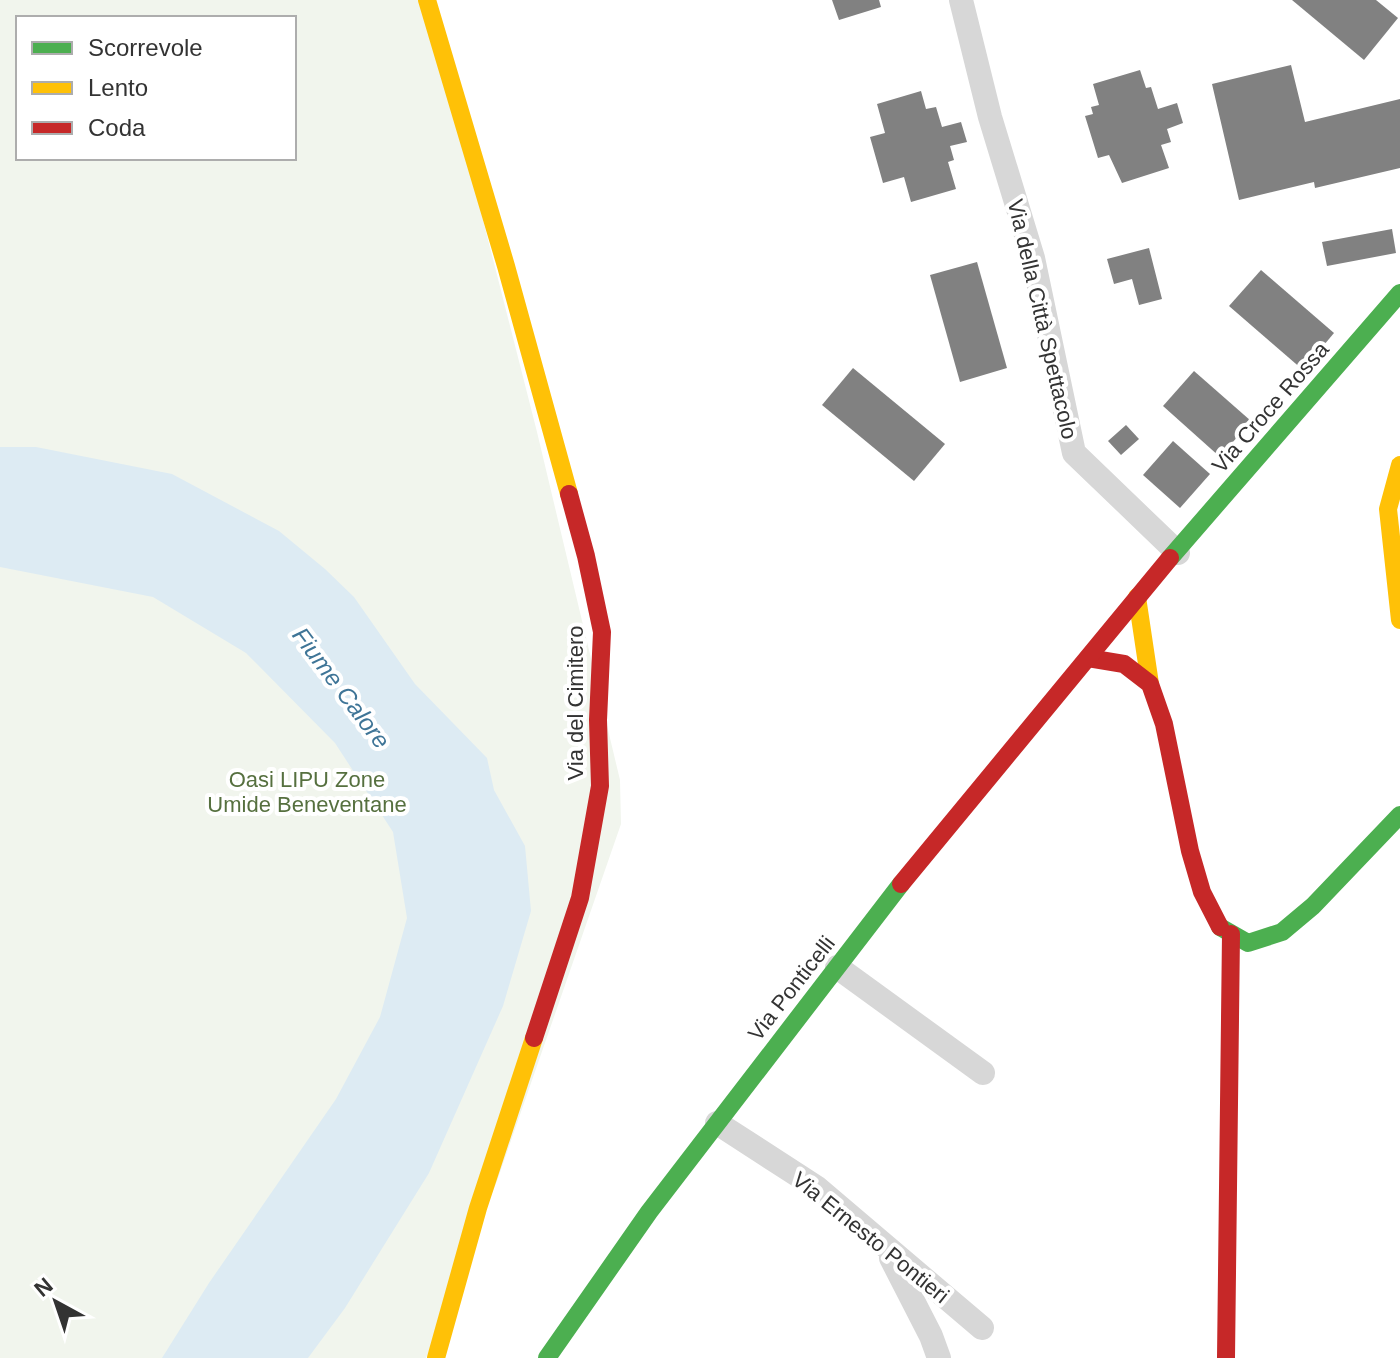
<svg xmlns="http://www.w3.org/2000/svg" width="1400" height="1358" viewBox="0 0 1400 1358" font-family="Helvetica,sans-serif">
  <rect width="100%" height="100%" fill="#fff"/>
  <path fill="#f1f5ed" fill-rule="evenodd" d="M0,0H427L537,432L620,780L621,824L497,1181L426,1358H0ZM18,18H294V158H18Z"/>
  <polygon fill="#ddebf3" points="0,447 36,447 172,474 279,531 325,569 354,597 415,684 487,758 494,790 525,846 531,911 503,1006 429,1173 345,1308 308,1358 162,1358 209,1283 336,1099 380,1017 407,918 393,832 335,743 246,653 153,597 0,567"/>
  <g fill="#818181">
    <polygon points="832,0 879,0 881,7 839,20"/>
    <polygon points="1292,0 1376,0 1398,18 1364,60"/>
    <polygon points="1291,65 1305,122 1400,99 1400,168 1315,188 1314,182 1239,200 1212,84"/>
    <polygon points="1140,70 1146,88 1151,87 1158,109 1177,103 1183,123 1167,129 1171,142 1161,145 1169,168 1122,183 1109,155 1098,158 1085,116 1093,114 1091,107 1099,105 1093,84"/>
    <polygon points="921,91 926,109 936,107 942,127 961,122 967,142 950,146 954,160 948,162 956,189 911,202 904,177 883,183 870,137 885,133 877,104"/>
    <polygon points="1392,229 1396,253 1327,266 1322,242"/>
    <polygon points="1149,248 1162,299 1139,305 1132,279 1114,284 1107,259"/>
    <polygon points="977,262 1007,368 960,382 930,275"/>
    <polygon points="1261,270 1334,333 1303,370 1229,306"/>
    <polygon points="853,368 945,444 914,481 822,405"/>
    <polygon points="1194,371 1251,421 1220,457 1163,406"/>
    <polygon points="1126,425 1139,439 1121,455 1108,441"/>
    <polygon points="1173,441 1210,474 1180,508 1143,475"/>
  </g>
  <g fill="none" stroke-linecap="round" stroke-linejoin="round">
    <g stroke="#d7d7d7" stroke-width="24">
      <polyline points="961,0 990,117 1033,258 1074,453 1178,553"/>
      <polyline points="837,967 983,1073"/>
      <polyline points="717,1123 816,1187 982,1328"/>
      <polyline points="891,1258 931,1336 939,1358"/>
    </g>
    <g stroke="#4caf50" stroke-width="18">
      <polyline points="1170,558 1400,293"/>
      <polyline points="1220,927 1248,943 1282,932 1313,906 1400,815"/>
      <polyline points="547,1358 649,1212 901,884"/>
    </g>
    <g stroke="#ffc107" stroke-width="18">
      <polyline points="427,0 506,266 569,494"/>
      <polyline points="1400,465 1388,509 1400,620"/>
      <polyline points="1137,597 1150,684"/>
      <polyline points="436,1358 478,1208 534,1038"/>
    </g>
    <g stroke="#c62828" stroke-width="18">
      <polyline points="1088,658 1124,664 1150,684 1164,724 1190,851 1202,892 1220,927"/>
      <polyline points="901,884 1170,558"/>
      <polyline points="534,1038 580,898 600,786 598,720 602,632 586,556 569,494"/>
      <polyline points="1226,1358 1231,934"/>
    </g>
  </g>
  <g text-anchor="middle" stroke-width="8" stroke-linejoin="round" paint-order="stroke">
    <g font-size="22" fill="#333" stroke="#fff">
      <text transform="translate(1043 319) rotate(77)" y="8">Via della Città Spettacolo</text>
      <text transform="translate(1270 407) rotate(-49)" y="8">Via Croce Rossa</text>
      <text transform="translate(575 703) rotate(-90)" y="8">Via del Cimitero</text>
      <text transform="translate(791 988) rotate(-52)" y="8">Via Ponticelli</text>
      <text transform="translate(871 1237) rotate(39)" y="8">Via Ernesto Pontieri</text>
    </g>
    <g font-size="22" fill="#56703f" stroke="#fff">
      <text x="307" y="787">Oasi LIPU Zone<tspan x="307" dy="25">Umide Beneventane</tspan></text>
    </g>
    <g font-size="24" font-style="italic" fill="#3f7597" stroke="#fff">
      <text transform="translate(341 688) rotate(53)" y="8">Fiume Calore</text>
    </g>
  </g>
  <rect x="16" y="16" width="280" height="144" fill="#ffffff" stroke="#adadad" stroke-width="2"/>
  <rect x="32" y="42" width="40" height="12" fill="#4caf50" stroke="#adadad" stroke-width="2"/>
  <text x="88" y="56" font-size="24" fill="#333333">Scorrevole</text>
  <rect x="32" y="82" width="40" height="12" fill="#ffc107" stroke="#adadad" stroke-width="2"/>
  <text x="88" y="96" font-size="24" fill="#333333">Lento</text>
  <rect x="32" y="122" width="40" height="12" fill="#c62828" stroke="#adadad" stroke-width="2"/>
  <text x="88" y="136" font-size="24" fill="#333333">Coda</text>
  <g transform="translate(56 1302) rotate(320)" stroke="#ffffff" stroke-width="6" paint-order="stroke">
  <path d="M0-6L14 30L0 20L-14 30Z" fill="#333333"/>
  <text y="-12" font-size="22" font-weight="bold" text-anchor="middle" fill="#333333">N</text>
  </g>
</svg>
